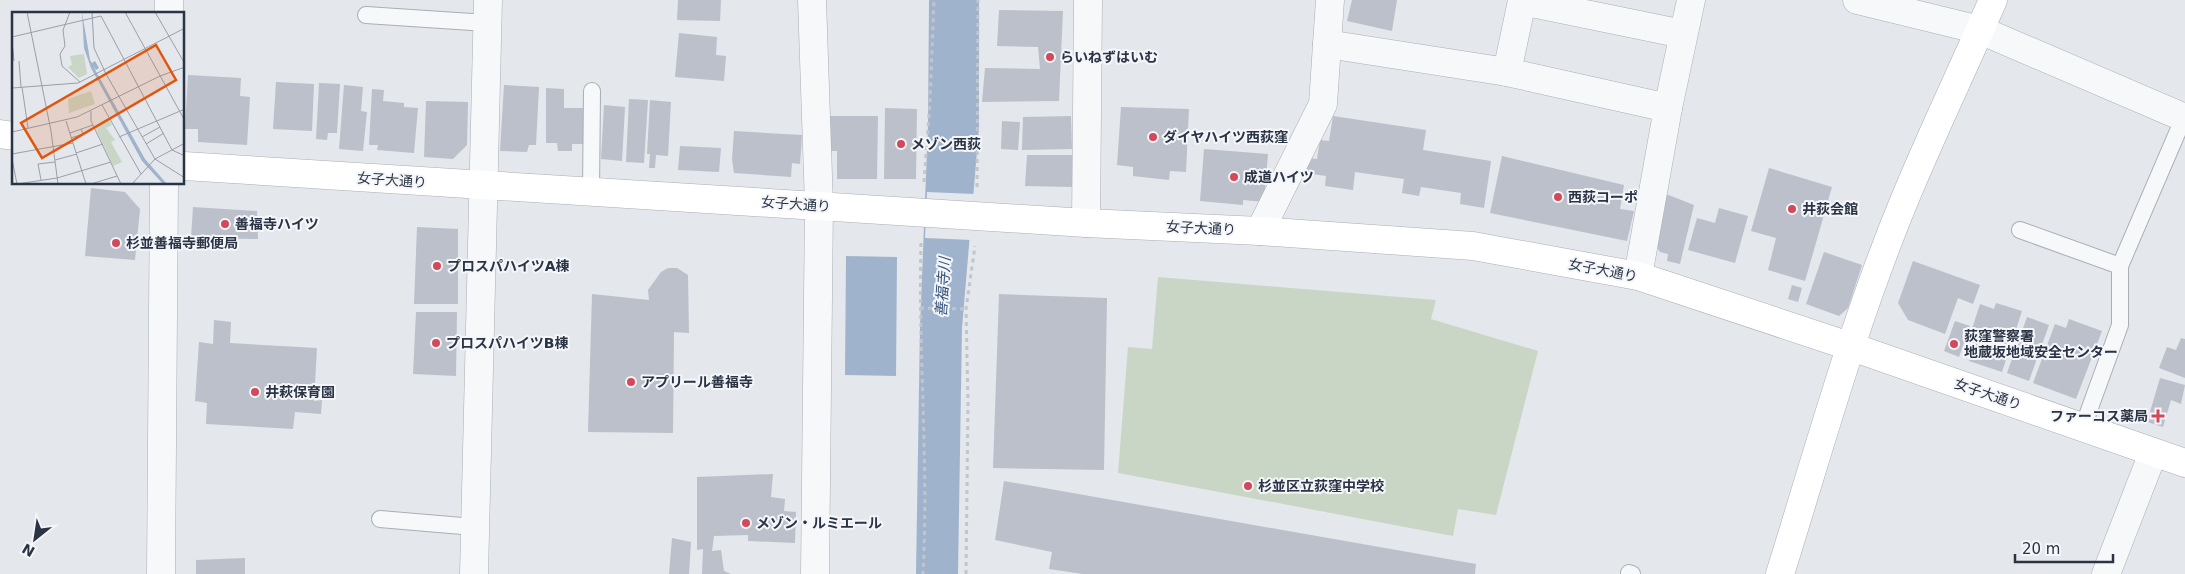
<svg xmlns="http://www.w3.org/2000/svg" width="2185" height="574" viewBox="0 0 2185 574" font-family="'DejaVu Sans','Noto Sans JP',sans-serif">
  <rect width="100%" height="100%" fill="#e4e7ec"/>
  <polygon fill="#c9d6c5" points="1158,277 1436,300 1431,319 1538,351 1496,515 1458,509 1453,536 1118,473 1128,347 1152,349"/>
  <g fill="#9fb4cc">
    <polygon points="929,0 979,0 979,128 962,328 958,574 916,574 920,327 928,125"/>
    <polygon points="846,256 897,257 896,376 845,375"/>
  </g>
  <polygon fill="#e4e7ec" points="927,192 974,194 972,240 925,238"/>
  <g fill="#bbc0ca">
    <polygon points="678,0 721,0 720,21 677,20"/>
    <polygon points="1352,0 1397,0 1392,31 1347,21"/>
    <polygon points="999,10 1063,11 1059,101 982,102 985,68 1040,69 1038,47 997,46"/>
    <polygon points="679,33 717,37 716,55 726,56 724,81 675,77"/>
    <polygon points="188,75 241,78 240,96 250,97 247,145 198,142 198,129 185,129"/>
    <polygon points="276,82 314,84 312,131 273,129"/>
    <polygon points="319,83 340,84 337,133 328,133 327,140 316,139"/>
    <polygon points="344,85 363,87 361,111 367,112 363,151 339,149"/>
    <polygon points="504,85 539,87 536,145 529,145 527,152 500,151"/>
    <polygon points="546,88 564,89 564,108 583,108 583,144 572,144 572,151 558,151 557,143 546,143"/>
    <polygon points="372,89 384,90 383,101 404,103 404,107 418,108 414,153 377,150 378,145 369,145"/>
    <polygon points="629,99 648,100 644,163 626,162"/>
    <polygon points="650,100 671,102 668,156 656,155 655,168 649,168 650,154 647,154"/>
    <polygon points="426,101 468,102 467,145 453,159 424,157"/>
    <polygon points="604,105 625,107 622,161 601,159"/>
    <polygon points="1121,107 1189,109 1186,172 1170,171 1169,180 1133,176 1133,167 1117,165"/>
    <polygon points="885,108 917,109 916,179 884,179"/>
    <polygon points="830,116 878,116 877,179 837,179 837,151 830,151"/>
    <polygon points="1071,116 1072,149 1022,150 1023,117"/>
    <polygon points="1333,116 1426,130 1423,150 1491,161 1484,208 1460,204 1461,193 1421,187 1419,196 1402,193 1404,179 1355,172 1353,190 1325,186 1326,176 1306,173 1308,158 1317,159 1320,140 1329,141"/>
    <polygon points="1002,121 1020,122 1018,150 1001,149"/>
    <polygon points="734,131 802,135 800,164 792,163 791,177 734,173 732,159"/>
    <polygon points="680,146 721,148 719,172 678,170"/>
    <polygon points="1204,149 1268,154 1264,202 1243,200 1243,205 1200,201"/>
    <polygon points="1027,155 1073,155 1073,187 1025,186"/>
    <polygon points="1502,156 1624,185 1620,209 1634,211 1627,241 1490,213"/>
    <polygon points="1769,168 1832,187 1805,281 1768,270 1776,238 1751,231"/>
    <polygon points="91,188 125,192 140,209 135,260 85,256"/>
    <polygon points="1666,194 1694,205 1680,264 1667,261 1668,254 1660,252 1656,246"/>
    <polygon points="193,207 257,211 258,239 191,238"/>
    <polygon points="1719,208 1748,216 1735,263 1688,250 1697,218 1715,223"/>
    <polygon points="417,227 458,229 458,304 414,304"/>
    <polygon points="1824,252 1862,265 1848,308 1839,316 1806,304"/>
    <polygon points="1913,261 1980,285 1973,304 1958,298 1945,334 1908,320 1898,303"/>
    <polygon points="668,268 677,268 688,275 689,333 674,332 673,433 588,432 592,294 649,300 648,290 661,272"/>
    <polygon points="1792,285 1802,288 1798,302 1788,299"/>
    <polygon points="999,294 1107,298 1104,470 993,468"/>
    <polygon points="1996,303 2022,311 2002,372 1969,361 1975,343 1968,341 1980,304 1994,309"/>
    <polygon points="416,312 457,312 456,376 413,374"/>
    <polygon points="2027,317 2049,325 2029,381 2007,373"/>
    <polygon points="2069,319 2102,331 2076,399 2033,383 2055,324 2066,328"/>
    <polygon points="214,320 231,322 230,343 317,348 314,401 322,400 321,414 295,412 293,429 206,424 207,403 195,401 199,342 213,344"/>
    <polygon points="1955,321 1970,326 1959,357 1944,351"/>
    <polygon points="2181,338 2185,339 2185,378 2159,368 2167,347 2176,350"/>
    <polygon points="2160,378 2185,385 2181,404 2171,400 2163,427 2147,422"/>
    <polygon points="773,474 771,497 785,499 784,511 796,512 795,543 748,541 748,535 714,536 712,551 721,550 724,571 731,574 702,574 703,549 697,550 697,477"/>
    <polygon points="1004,481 1476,564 1475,574 1083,574 1049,569 1052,552 995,540"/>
    <polygon points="672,538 691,542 689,574 669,574"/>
    <polygon points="245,558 245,574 196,574 196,560"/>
  </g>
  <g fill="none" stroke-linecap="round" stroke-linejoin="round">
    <defs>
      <g id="lane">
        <polyline points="366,15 487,23"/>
        <polyline points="591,191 592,91"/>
        <polyline points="2020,230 2120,266"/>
        <polyline points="2083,427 2120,325 2120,266 2184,117"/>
        <polyline points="380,519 474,527"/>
        <polyline points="1629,573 1632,574"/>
      </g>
      <g id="street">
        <polyline points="812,0 819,205 815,574"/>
        <polyline points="1857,0 1980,30 2185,118"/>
        <polyline points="169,14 169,0"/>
        <polyline points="1327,44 1507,72 1668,108"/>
        <polyline points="1507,72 1522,1 1683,34"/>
        <polyline points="1086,223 1088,0"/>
        <polyline points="1260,231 1323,104 1330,0"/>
        <polyline points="1638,276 1668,108 1691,0"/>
        <polyline points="161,574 164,184"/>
        <polyline points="474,574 488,0"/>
        <polyline points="2106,574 2153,453"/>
      </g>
      <g id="secondary">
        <polyline points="0,134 14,136"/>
        <polyline points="184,166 1086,223 1260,231 1473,246 1638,276 1852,347 2185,463"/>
        <path d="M1780,574C1819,449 1854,322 1904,201C1932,133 1964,67 1993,0"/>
      </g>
    </defs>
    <use href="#lane" stroke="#a9aeb7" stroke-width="18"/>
    <use href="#street" stroke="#a9aeb7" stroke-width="29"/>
    <use href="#secondary" stroke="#a9aeb7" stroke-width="29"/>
    <g stroke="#c2c5cb" stroke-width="3" stroke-dasharray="4 4" stroke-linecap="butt">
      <polyline points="924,182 930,102 934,0"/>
      <polyline points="977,187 978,0"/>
      <path d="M921,243C918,353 929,464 923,574"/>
      <polyline points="920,308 966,309"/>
      <polyline points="966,574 968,403 966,309 975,246"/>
    </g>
    <use href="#lane" stroke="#f7f8fa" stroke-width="16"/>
    <use href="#street" stroke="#f7f8fa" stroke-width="28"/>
    <use href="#secondary" stroke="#fff" stroke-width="28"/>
  </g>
  <g fill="#d1495b" stroke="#f4f6f9" stroke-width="2">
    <circle cx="1050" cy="57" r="5"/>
    <circle cx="1153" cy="137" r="5"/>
    <circle cx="901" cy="144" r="5"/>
    <circle cx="1234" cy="177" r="5"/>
    <circle cx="1558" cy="197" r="5"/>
    <circle cx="1792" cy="209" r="5"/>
    <circle cx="225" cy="224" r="5"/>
    <circle cx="116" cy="243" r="5"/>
    <circle cx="437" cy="266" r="5"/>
    <circle cx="436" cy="343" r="5"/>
    <circle cx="1954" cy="344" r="5"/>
    <circle cx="631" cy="382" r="5"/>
    <circle cx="255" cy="392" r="5"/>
    <path d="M2155.5 408.5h5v5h5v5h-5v5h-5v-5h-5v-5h5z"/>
    <circle cx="1248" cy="486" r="5"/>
    <circle cx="746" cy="523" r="5"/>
  </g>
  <g text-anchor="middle" stroke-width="4" stroke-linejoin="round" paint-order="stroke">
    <g font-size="14" font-weight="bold" fill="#2b3445" stroke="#f4f6f9" text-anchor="start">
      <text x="1060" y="62">らいねずはいむ</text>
      <text x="1163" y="142">ダイヤハイツ西荻窪</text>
      <text x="911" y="149">メゾン西荻</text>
      <text x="1244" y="182">成道ハイツ</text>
      <text x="1568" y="202">西荻コーポ</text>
      <text x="1802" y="214">井荻会館</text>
      <text x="235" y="229">善福寺ハイツ</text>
      <text x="126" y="248">杉並善福寺郵便局</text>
      <text x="447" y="271">プロスパハイツA棟</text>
      <text x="1964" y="341">荻窪警察署<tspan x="1964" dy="16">地蔵坂地域安全センター</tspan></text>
      <text x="446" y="348">プロスパハイツB棟</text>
      <text x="641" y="387">アプリール善福寺</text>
      <text x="265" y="397">井萩保育園</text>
      <text x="2148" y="421" text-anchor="end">ファーコス薬局</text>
      <text x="1258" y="491">杉並区立荻窪中学校</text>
      <text x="756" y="528">メゾン・ルミエール</text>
    </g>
    <g font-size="14" fill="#2b3445" stroke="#f4f6f9">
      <text transform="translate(392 180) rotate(4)" y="5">女子大通り</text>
      <text transform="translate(796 204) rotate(4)" y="5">女子大通り</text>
      <text transform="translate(1201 228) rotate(3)" y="5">女子大通り</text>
      <text transform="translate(1603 270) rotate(11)" y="5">女子大通り</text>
      <text transform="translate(1988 394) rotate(19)" y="5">女子大通り</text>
    </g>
    <g font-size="15" font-style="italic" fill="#34527a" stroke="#f4f6f9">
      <text transform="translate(943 287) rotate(-86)" y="5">善福寺川</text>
    </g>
  </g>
  <g transform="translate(12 12)">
    <rect width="172" height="172" fill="#e4e7ec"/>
    <path d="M72,42L75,62L67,66L56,55L60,53L58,44ZM79,79L83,92L57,101L56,87ZM97,108L100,113L94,116L103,128L99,130L110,150L101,154L83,115Z" fill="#c9d6c5"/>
    <path d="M70,0L78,48L80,51L83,49L87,56L84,58L81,54L133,147L155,172H151L130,149L79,56L72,36Z" fill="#9fb4cc"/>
    <path fill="none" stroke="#9a9fa9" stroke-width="1" d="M15,0L39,119L46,172M58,0L51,18L53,34L48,42L50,54L68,70M80,0L82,36L94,62L143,147L173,166M113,0L173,109M143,0L173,52M0,25L89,4L160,138L173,144M0,29L2,49M7,49L9,75M10,75L16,116M0,76L66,71L173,16M90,93L129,162M79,99V109L109,172M54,109L74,172M0,120L65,105L148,64L173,55M58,121L81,113M107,125L173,97M130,125L148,115M59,126L71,122L69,117M134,132L152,121M64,141L91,132M0,142L61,131M0,147L5,172M43,148L65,142M29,168L26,152L43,150M5,172L45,166L99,150M79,172L105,164M120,172L143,147L173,131"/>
    <path fill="#df570f" fill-opacity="0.15" stroke="#df570f" stroke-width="2.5" d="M144,33L164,68L30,146L9,111Z"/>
    <rect width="172" height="172" fill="none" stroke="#2b3445" stroke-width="2.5"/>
  </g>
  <g transform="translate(35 539) rotate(210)" stroke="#f4f6f9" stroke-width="4" paint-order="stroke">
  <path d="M0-4L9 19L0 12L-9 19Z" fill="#2b3445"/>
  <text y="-8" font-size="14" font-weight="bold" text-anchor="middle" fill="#2b3445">N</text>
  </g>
  <path d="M2015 554v8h98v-8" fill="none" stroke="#2b3445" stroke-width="2.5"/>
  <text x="2022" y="554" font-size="15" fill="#2b3445" stroke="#f4f6f9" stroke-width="4" paint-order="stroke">20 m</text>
</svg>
